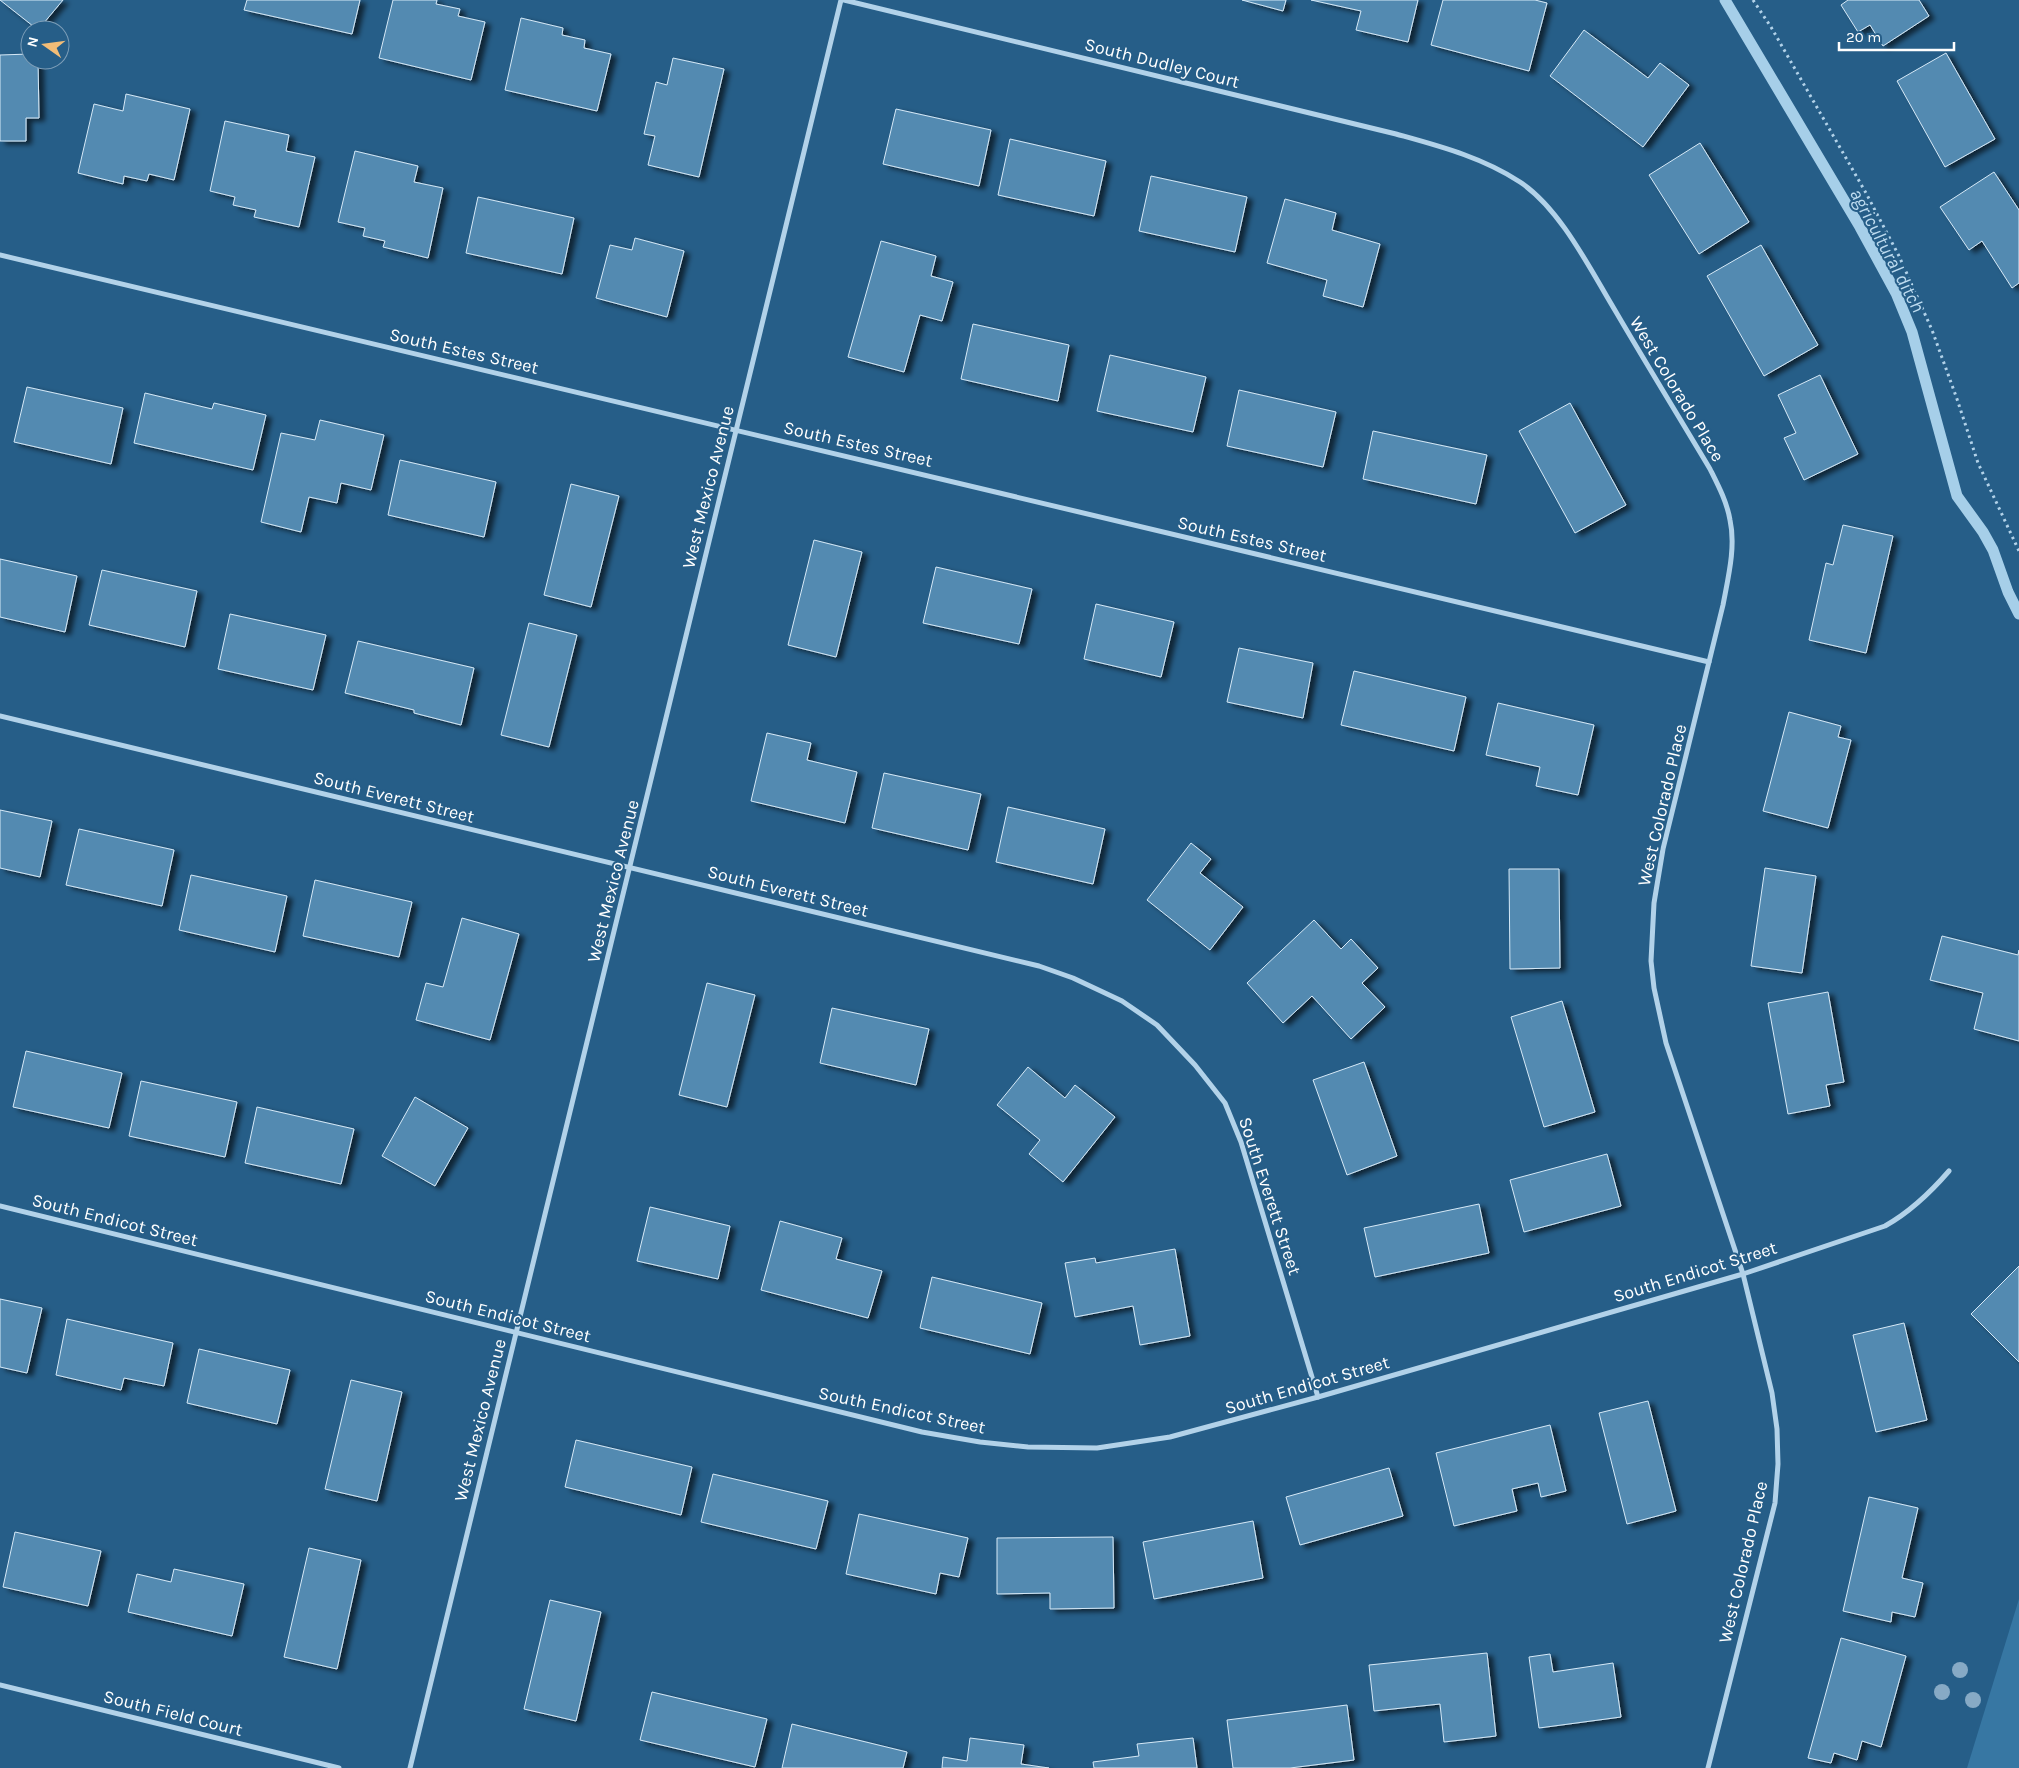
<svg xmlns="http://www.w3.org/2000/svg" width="2019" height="1768" viewBox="0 0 2019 1768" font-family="Karla,sans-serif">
  <defs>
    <filter id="shadow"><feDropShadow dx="5.5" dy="3" stdDeviation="2.5" flood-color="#0009"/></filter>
  </defs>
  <rect width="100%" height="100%" fill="#265e88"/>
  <polygon fill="#3777a3" points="2019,1599 2019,1768 1967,1768"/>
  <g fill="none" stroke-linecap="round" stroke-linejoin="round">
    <polyline stroke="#a6cfe9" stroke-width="11" points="1725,0 1860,227 1896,293 1912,332 1957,496 1983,532 1993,550 2008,592 2019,614"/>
  </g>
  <g fill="#528ab1" stroke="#d6e9f7" filter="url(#shadow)">
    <polygon points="0,0 63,0 38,30"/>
    <polygon points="247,0 360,0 352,34 244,10"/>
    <polygon points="393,0 437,0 436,4 460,9 458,16 485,22 471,80 379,58"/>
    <polygon points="1242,0 1286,0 1283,11"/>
    <polygon points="1311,0 1418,0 1408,42 1356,30 1361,11"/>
    <polygon points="1443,0 1535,0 1547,3 1529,71 1431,45"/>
    <polygon points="1848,0 1919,0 1929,16 1883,46 1870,25 1858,32 1841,5"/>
    <polygon points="521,18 563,28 562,35 585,40 584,48 611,54 597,111 505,90"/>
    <polygon points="1584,30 1648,78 1660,63 1689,85 1643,147 1550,76"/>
    <polygon points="1946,53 1995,139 1945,167 1897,81"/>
    <polygon points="30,54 30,60 38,60 39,118 26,118 26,141 0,141 0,55"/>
    <polygon points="673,58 724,69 699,177 648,165 655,136 644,134 656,82 667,85"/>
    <polygon points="126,94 190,109 174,180 149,174 147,181 124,176 123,184 78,173 94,104 123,111"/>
    <polygon points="896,109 991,130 979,186 883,164"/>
    <polygon points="225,121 289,135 286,151 315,157 299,227 254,217 256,210 233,205 235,197 210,191"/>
    <polygon points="1010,139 1106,161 1094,216 998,195"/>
    <polygon points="1700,143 1749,222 1699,254 1649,175"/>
    <polygon points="355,151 418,166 414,182 443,188 428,258 383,247 385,241 363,236 365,228 338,222"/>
    <polygon points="1994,172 2019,210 2019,283 2012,288 1982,241 1969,250 1940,207"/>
    <polygon points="1151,176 1247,197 1235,252 1139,231"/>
    <polygon points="478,197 574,218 562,274 466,253"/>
    <polygon points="1285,199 1336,213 1332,230 1380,244 1363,307 1323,296 1327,280 1267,263"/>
    <polygon points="635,238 684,251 667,317 596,298 610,245 632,250"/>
    <polygon points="881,241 936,256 931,276 953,282 942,321 920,315 904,372 848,357"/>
    <polygon points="1761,245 1818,345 1764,376 1707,276"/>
    <polygon points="973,324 1069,345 1058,401 961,379"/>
    <polygon points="1110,355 1206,377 1193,432 1097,411"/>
    <polygon points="1820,375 1858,454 1804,480 1784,438 1796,433 1778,395"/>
    <polygon points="27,387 123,408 111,464 14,442"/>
    <polygon points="1239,390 1336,412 1323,467 1227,446"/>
    <polygon points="145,393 212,409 214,403 266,415 253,470 134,443"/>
    <polygon points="1570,403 1626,505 1575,533 1519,431"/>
    <polygon points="320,420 384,435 371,490 341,483 337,503 309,497 301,532 261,522 281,433 315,440"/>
    <polygon points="1373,431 1487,455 1476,504 1363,479"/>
    <polygon points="400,460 496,482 484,537 388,515"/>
    <polygon points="571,484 619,496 591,607 544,595"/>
    <polygon points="1843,525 1893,536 1866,653 1809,640 1826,563 1833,565"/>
    <polygon points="814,540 862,552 836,657 788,645"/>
    <polygon points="0,559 77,576 65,632 0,617"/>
    <polygon points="936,567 1032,589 1019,644 923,623"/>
    <polygon points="102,570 197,591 185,647 89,625"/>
    <polygon points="1096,604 1174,622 1161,677 1084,659"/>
    <polygon points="230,614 326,635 313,690 218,669"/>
    <polygon points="529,623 577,635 549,747 501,735"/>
    <polygon points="358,641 474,668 461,725 414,713 414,710 345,693"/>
    <polygon points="1239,648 1313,663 1303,718 1227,702"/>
    <polygon points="1354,671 1466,697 1454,751 1341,725"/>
    <polygon points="1498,703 1594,725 1578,795 1536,786 1540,767 1486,755"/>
    <polygon points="1789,712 1841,726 1838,737 1851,740 1828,828 1763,811"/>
    <polygon points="767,733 811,743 807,760 857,772 845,823 751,801"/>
    <polygon points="884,773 981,794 968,850 872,828"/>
    <polygon points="1008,807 1105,829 1093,884 996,862"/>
    <polygon points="0,810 52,821 40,877 0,868"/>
    <polygon points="79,829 174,850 162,906 66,885"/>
    <polygon points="1191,843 1211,859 1200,873 1243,907 1210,950 1147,900"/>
    <polygon points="1765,868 1816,876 1802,973 1751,966"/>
    <polygon points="1509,869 1559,869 1560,968 1510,969"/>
    <polygon points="191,875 287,896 275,952 179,930"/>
    <polygon points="315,880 412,902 399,957 303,936"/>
    <polygon points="462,918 519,934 490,1040 416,1020 426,983 443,987"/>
    <polygon points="1314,920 1341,949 1351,939 1378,968 1362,983 1385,1007 1351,1039 1312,996 1283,1023 1247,983"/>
    <polygon points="1942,936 2018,955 2019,950 2019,1041 1974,1029 1983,993 1930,980"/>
    <polygon points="707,983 755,995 727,1107 679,1095"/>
    <polygon points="1828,992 1844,1082 1826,1085 1830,1106 1788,1114 1768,1003"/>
    <polygon points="1562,1001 1595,1112 1544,1127 1511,1017"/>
    <polygon points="832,1008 929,1029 916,1085 820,1063"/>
    <polygon points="26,1051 122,1073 109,1128 13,1107"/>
    <polygon points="1364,1062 1397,1156 1347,1175 1313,1080"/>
    <polygon points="1028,1067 1065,1098 1075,1085 1115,1117 1063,1182 1029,1154 1040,1140 997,1105"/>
    <polygon points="141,1081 237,1102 225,1157 129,1136"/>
    <polygon points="415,1097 468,1128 435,1186 382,1156"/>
    <polygon points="257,1107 354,1129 341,1184 245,1163"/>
    <polygon points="1607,1154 1621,1206 1524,1232 1510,1180"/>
    <polygon points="1479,1204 1489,1253 1375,1277 1364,1228"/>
    <polygon points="650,1207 730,1226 718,1279 637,1261"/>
    <polygon points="780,1221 842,1238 836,1259 882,1271 868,1318 761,1290"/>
    <polygon points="1175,1249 1190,1336 1140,1345 1133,1306 1075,1317 1065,1263 1095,1258 1096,1263"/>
    <polygon points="2019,1266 2019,1362 1971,1314"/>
    <polygon points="932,1277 1042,1303 1030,1354 920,1328"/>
    <polygon points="0,1299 42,1308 27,1373 0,1367"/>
    <polygon points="67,1319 173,1343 164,1386 124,1378 121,1390 56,1375"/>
    <polygon points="1904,1323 1927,1420 1876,1432 1853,1335"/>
    <polygon points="199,1349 290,1370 277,1424 187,1403"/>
    <polygon points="351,1380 402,1392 377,1501 325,1489"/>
    <polygon points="1648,1401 1676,1511 1627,1524 1599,1413"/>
    <polygon points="1550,1425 1566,1491 1541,1497 1538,1483 1512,1489 1517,1511 1454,1526 1436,1453"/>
    <polygon points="576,1440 692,1467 681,1515 565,1487"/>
    <polygon points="1389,1468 1403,1516 1300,1545 1286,1497"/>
    <polygon points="713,1474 828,1501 816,1549 701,1522"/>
    <polygon points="1869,1497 1918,1508 1902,1578 1923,1583 1915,1617 1892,1612 1891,1622 1843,1611"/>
    <polygon points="859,1514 968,1538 959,1577 940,1573 936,1594 846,1574"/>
    <polygon points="1253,1521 1263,1578 1154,1599 1143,1542"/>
    <polygon points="15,1532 101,1551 88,1606 3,1587"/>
    <polygon points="1113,1537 1114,1608 1050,1609 1050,1593 997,1594 997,1538"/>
    <polygon points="309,1548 361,1560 337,1669 284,1657"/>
    <polygon points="174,1569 244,1584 232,1636 128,1612 137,1574 171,1582"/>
    <polygon points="550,1600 601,1612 576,1721 524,1709"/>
    <polygon points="1841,1638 1906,1656 1881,1747 1862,1741 1857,1760 1834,1753 1831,1763 1808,1758"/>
    <polygon points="1487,1653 1496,1736 1444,1742 1440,1704 1374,1711 1369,1665"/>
    <polygon points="1550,1654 1553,1672 1613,1663 1621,1717 1539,1728 1529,1657"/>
    <polygon points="652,1692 767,1719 755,1767 640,1740"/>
    <polygon points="1347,1705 1354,1760 1290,1768 1233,1768 1227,1720"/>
    <polygon points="792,1724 907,1752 903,1768 782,1768"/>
    <polygon points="970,1738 1024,1745 1021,1764 1049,1768 942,1768 943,1757 967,1761"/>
    <polygon points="1193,1738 1197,1768 1094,1768 1093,1762 1139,1756 1137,1744"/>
  </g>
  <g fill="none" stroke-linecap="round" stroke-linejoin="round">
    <polyline stroke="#b2d2e9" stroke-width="3" stroke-dasharray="2.5 4" stroke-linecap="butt" points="1753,0 1771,27 1866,193 1899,256 1932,330 1957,399 1978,463 2019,551"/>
    <g stroke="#b2d2e9" stroke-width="5">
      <path d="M844,0L1396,134C1439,146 1482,157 1520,182C1561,209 1591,271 1616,312C1647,365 1679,417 1710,469C1718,485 1727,502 1730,520C1736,547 1728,578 1723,605L1663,849L1654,903L1651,961L1654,988L1666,1043L1743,1274L1772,1393L1777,1429L1778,1464L1775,1503L1708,1768"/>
      <polyline points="0,255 1709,662"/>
      <polyline points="0,716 1039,966 1073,978 1122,1001 1157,1025 1195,1065 1225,1103 1241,1142 1318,1397"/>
      <path d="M0,1206L922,1432L980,1442L1028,1447L1097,1448L1170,1437L1318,1397L1743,1274L1885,1226C1910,1212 1930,1193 1949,1171"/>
      <polyline points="0,1685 339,1768"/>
      <polyline points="410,1768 841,0"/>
    </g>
  </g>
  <g fill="#87aac5">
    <circle cx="1960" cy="1670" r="8"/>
    <circle cx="1942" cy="1692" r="8"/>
    <circle cx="1973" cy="1700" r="8"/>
  </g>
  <g text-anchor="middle" stroke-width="4" stroke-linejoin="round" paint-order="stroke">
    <g font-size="18" fill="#fff" stroke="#265e88">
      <text transform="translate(1162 63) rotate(14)" y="6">South Dudley Court</text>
      <text transform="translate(464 351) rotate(13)" y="6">South Estes Street</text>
      <text transform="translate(1677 389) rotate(59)" y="6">West Colorado Place</text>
      <text transform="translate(858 444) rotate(13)" y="6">South Estes Street</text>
      <text transform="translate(708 487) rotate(-76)" y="6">West Mexico Avenue</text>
      <text transform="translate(1252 539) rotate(13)" y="6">South Estes Street</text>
      <text transform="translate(394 797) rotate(14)" y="6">South Everett Street</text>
      <text transform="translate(1662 805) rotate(-77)" y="6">West Colorado Place</text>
      <text transform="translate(613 881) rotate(-76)" y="6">West Mexico Avenue</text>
      <text transform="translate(788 891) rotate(14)" y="6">South Everett Street</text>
      <text transform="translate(1270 1196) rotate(72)" y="6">South Everett Street</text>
      <text transform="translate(115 1220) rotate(14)" y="6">South Endicot Street</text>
      <text transform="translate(1695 1272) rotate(-17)" y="6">South Endicot Street</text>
      <text transform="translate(508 1316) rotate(14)" y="6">South Endicot Street</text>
      <text transform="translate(1307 1385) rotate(-16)" y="6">South Endicot Street</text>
      <text transform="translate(902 1410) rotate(12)" y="6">South Endicot Street</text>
      <text transform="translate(480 1420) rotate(-76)" y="6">West Mexico Avenue</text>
      <text transform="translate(1743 1562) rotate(-77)" y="6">West Colorado Place</text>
      <text transform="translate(173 1713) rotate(14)" y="6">South Field Court</text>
    </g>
    <g font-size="19" font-style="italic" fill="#bedcf0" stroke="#265e88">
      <text transform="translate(1888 250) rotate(62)" y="7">agricultural ditch</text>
    </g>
  </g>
  <g transform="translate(45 45) rotate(284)"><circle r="24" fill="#265e88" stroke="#7d9eb8"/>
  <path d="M0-4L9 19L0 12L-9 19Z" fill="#f2bd77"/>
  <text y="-8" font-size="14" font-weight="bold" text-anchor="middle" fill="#ffffff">N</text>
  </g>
  <path d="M1839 42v8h115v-8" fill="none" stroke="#ffffff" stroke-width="2.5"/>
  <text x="1846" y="42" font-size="15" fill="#ffffff" stroke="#265e88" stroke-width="4" paint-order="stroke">20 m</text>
</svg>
